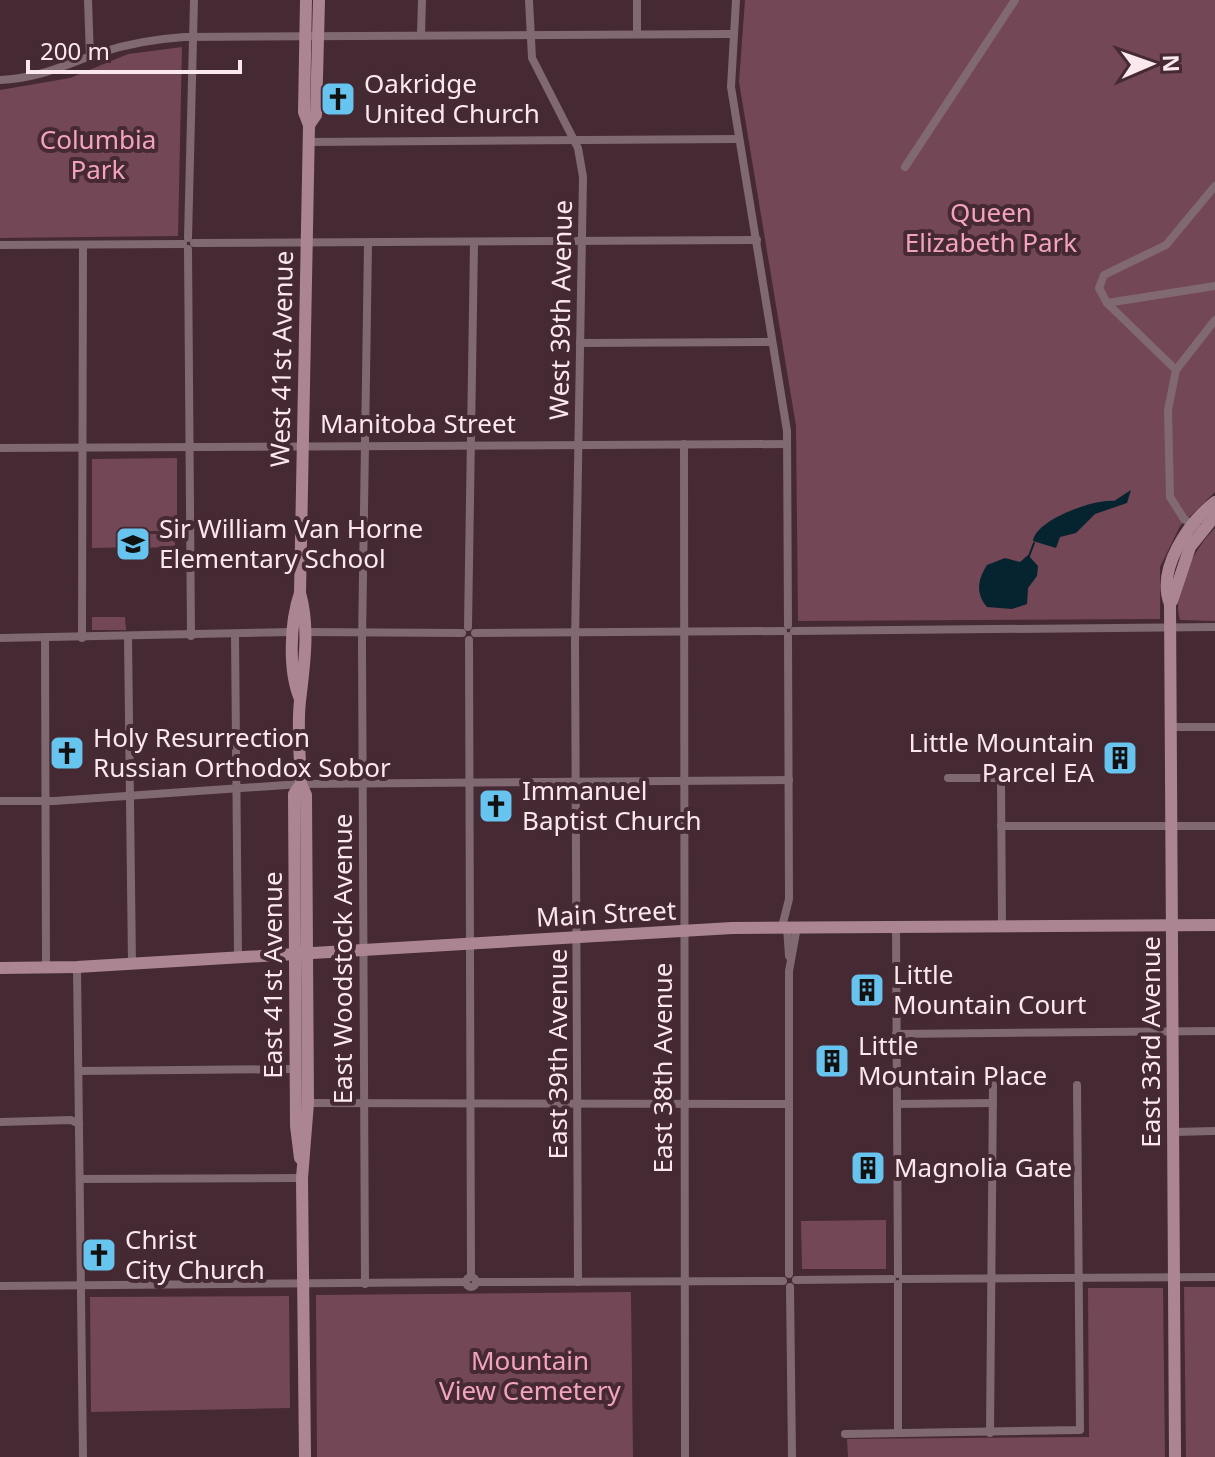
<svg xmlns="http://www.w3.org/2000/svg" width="1215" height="1457" viewBox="0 0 1215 1457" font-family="'Noto Sans',sans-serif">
  <rect width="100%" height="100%" fill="#452933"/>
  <g fill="#744756">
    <polygon points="745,0 1215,0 1215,492 1180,526 1160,567 1160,619 798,621 796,426 739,82"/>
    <polygon points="182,47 178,236 0,238 0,90 70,78 128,54"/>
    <polygon points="177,458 177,531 135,531 134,547 92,548 92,459"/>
    <path d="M1215,528V621L1180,620C1171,591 1194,549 1215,528Z"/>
    <polygon points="137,534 175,534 175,547 137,548"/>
    <polygon points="92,617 125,617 126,630 92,630"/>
    <polygon points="886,1220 886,1269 802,1269 801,1221"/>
    <polygon points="1184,1287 1215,1287 1215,1457 1186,1457"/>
    <polygon points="1088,1288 1163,1288 1165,1457 848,1457 847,1439 1089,1437"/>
    <polygon points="631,1292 633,1457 317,1457 316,1295"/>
    <polygon points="289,1296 290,1408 91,1412 90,1297"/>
  </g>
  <g fill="#062330">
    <path d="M1131,490L1127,503L1095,514L1076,533L1060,537L1056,548L1033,541C1035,520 1096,498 1114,501Z"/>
    <path d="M1028,555L1038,566L1037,576L1028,588L1027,604L1012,609L987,607C975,593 978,579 987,565L1005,558L1020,562Z"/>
  </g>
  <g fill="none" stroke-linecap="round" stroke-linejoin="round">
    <polyline stroke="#062330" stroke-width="2" points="1029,556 1034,543"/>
    <g stroke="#806970" stroke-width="8">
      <polyline points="88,0 90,57"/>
      <polyline points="529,0 532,58 578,148 583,177 575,641 578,1282"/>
      <polyline points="736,0 731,87 787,431 788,625"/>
      <polyline points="637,34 637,0"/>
      <polyline points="421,35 422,0"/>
      <path d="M0,80C42,78 65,64 103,52C130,43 156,39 184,37L733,34"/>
      <polyline points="308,142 739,139"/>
      <polyline points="905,167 1015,0"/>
      <polyline points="188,238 194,0"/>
      <polyline points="194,243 757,240"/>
      <polyline points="0,245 183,244"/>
      <polyline points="188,249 191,636"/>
      <polyline points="1107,303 1215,286"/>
      <polyline points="580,343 772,342"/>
      <polyline points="1176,370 1107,303 1099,288 1104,275 1166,245 1215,186"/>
      <polyline points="684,444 685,1457"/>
      <polyline points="0,448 787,444"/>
      <polyline points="1197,528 1184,519 1170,497 1168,410 1176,370 1215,320"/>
      <polyline points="468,627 474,244"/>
      <polyline points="794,631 1215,627"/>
      <polyline points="305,632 462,633"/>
      <polyline points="475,633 783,631"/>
      <polyline points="235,635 238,957"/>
      <polyline points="128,637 132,964"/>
      <polyline points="0,638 294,632"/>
      <polyline points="45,638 46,968"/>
      <polyline points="82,638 83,245"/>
      <polyline points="469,640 471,1277"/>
      <polyline points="1171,727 1215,727"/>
      <polyline points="948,778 1001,778 1002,925"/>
      <polyline points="0,801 54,801 301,784 789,780"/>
      <polyline points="1001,826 1215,826"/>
      <polyline points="896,926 898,1274"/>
      <polyline points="782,927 789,899 788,636"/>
      <polyline points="787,927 789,956"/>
      <polyline points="77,967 83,1457"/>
      <polyline points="896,1034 1215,1031"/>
      <polyline points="79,1071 296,1069"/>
      <polyline points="308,1103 789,1104"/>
      <polyline points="897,1104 993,1103"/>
      <polyline points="0,1122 71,1120 79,1124"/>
      <polyline points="1173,1132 1215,1131"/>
      <polyline points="80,1179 302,1178"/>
      <polyline points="789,1274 789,971 797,927"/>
      <circle cx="471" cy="1282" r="5"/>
      <polyline points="903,1279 1215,1277"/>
      <polyline points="796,1280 892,1279"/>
      <polyline points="476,1282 783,1281"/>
      <polyline points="365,1284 362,642 368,244"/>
      <polyline points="898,1284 898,1433"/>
      <polyline points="0,1286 466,1282"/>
      <polyline points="790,1287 792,1457"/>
      <polyline points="990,1433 993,1085"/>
      <polyline points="845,1434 1080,1430 1077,1085"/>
    </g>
    <g stroke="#ab8692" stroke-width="12">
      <polyline points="309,125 316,115 319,0"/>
      <polyline points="1172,601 1190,547 1215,516"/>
      <path d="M300,699C288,671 290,622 300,593"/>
      <polyline points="0,968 77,967 732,928 1215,925"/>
      <polyline points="300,1158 296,1126 294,794 301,784"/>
      <path d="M305,1457L302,1178L308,1103L306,795L301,784C300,757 297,727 300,701C304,666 310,628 300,593L309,125L304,112L306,0"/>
      <path d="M1175,1457L1170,604C1156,569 1189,522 1215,502"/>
    </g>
  </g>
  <defs>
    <symbol id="church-square" viewBox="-11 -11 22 22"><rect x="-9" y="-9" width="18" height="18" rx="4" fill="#66c4ef" stroke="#452933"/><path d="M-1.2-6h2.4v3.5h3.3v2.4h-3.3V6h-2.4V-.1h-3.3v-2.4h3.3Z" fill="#111"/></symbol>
    <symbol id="school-square" viewBox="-11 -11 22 22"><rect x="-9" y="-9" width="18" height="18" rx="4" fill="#66c4ef" stroke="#452933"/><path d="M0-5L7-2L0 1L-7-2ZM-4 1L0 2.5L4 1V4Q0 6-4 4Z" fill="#111"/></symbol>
    <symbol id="building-square" viewBox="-11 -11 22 22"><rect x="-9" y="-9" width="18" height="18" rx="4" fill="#66c4ef" stroke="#452933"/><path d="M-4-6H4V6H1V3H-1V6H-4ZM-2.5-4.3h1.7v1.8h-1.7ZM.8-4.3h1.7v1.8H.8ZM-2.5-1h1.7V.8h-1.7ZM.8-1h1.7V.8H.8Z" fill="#111"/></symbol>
  </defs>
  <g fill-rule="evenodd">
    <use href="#church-square" x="318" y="79" width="40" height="40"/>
    <use href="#school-square" x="113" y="524" width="40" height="40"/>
    <use href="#church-square" x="47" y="733" width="40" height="40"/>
    <use href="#building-square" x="1100" y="738" width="40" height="40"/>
    <use href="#church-square" x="476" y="786" width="40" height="40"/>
    <use href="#building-square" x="847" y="970" width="40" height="40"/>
    <use href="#building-square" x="812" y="1041" width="40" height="40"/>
    <use href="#building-square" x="848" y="1148" width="40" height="40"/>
    <use href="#church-square" x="79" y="1235" width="40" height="40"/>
  </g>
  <g text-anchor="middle" stroke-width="8" stroke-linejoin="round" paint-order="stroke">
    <g font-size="26" fill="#fbe8ed" stroke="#452933" text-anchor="start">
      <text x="364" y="93">Oakridge<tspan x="364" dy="30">United Church</tspan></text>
      <text x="159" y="538">Sir William Van Horne<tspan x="159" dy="30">Elementary School</tspan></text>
      <text x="93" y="747">Holy Resurrection<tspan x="93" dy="30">Russian Orthodox Sobor</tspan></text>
      <text x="1094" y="752" text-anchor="end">Little Mountain<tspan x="1094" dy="30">Parcel EA</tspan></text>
      <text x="522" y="800">Immanuel<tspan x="522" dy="30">Baptist Church</tspan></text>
      <text x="893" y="984">Little<tspan x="893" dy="30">Mountain Court</tspan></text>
      <text x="858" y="1055">Little<tspan x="858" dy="30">Mountain Place</tspan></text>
      <text x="894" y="1177">Magnolia Gate</text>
      <text x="125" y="1249">Christ<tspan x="125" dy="30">City Church</tspan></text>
    </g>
    <g font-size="26" fill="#f3a3bd" stroke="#452933">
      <text x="98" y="149">Columbia<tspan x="98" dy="30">Park</tspan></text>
      <text x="991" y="222">Queen<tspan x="991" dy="30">Elizabeth Park</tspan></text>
      <text x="530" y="1370">Mountain<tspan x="530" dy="30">View Cemetery</tspan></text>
    </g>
    <g font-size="26" fill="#fbe8ed" stroke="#452933">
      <text transform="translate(561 310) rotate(-89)" y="9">West 39th Avenue</text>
      <text transform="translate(282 359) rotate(-89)" y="9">West 41st Avenue</text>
      <text x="418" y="433">Manitoba Street</text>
      <text transform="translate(606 914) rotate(-3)" y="9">Main Street</text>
      <text transform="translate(343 959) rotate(-90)" y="9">East Woodstock Avenue</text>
      <text transform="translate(273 975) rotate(-90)" y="9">East 41st Avenue</text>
      <text transform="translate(1151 1042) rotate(-90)" y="9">East 33rd Avenue</text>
      <text transform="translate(558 1054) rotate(-90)" y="9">East 39th Avenue</text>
      <text transform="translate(663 1068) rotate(-90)" y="9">East 38th Avenue</text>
    </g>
  </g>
  <g transform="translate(1151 64) rotate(88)" stroke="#452933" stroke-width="6" paint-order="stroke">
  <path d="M0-6L14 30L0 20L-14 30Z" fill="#fbe8ed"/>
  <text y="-12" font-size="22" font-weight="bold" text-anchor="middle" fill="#fbe8ed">N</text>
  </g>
  <path d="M28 60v12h212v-12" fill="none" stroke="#fbe8ed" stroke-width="4"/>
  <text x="40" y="60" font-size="24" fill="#fbe8ed" stroke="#452933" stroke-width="6" paint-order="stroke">200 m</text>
</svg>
